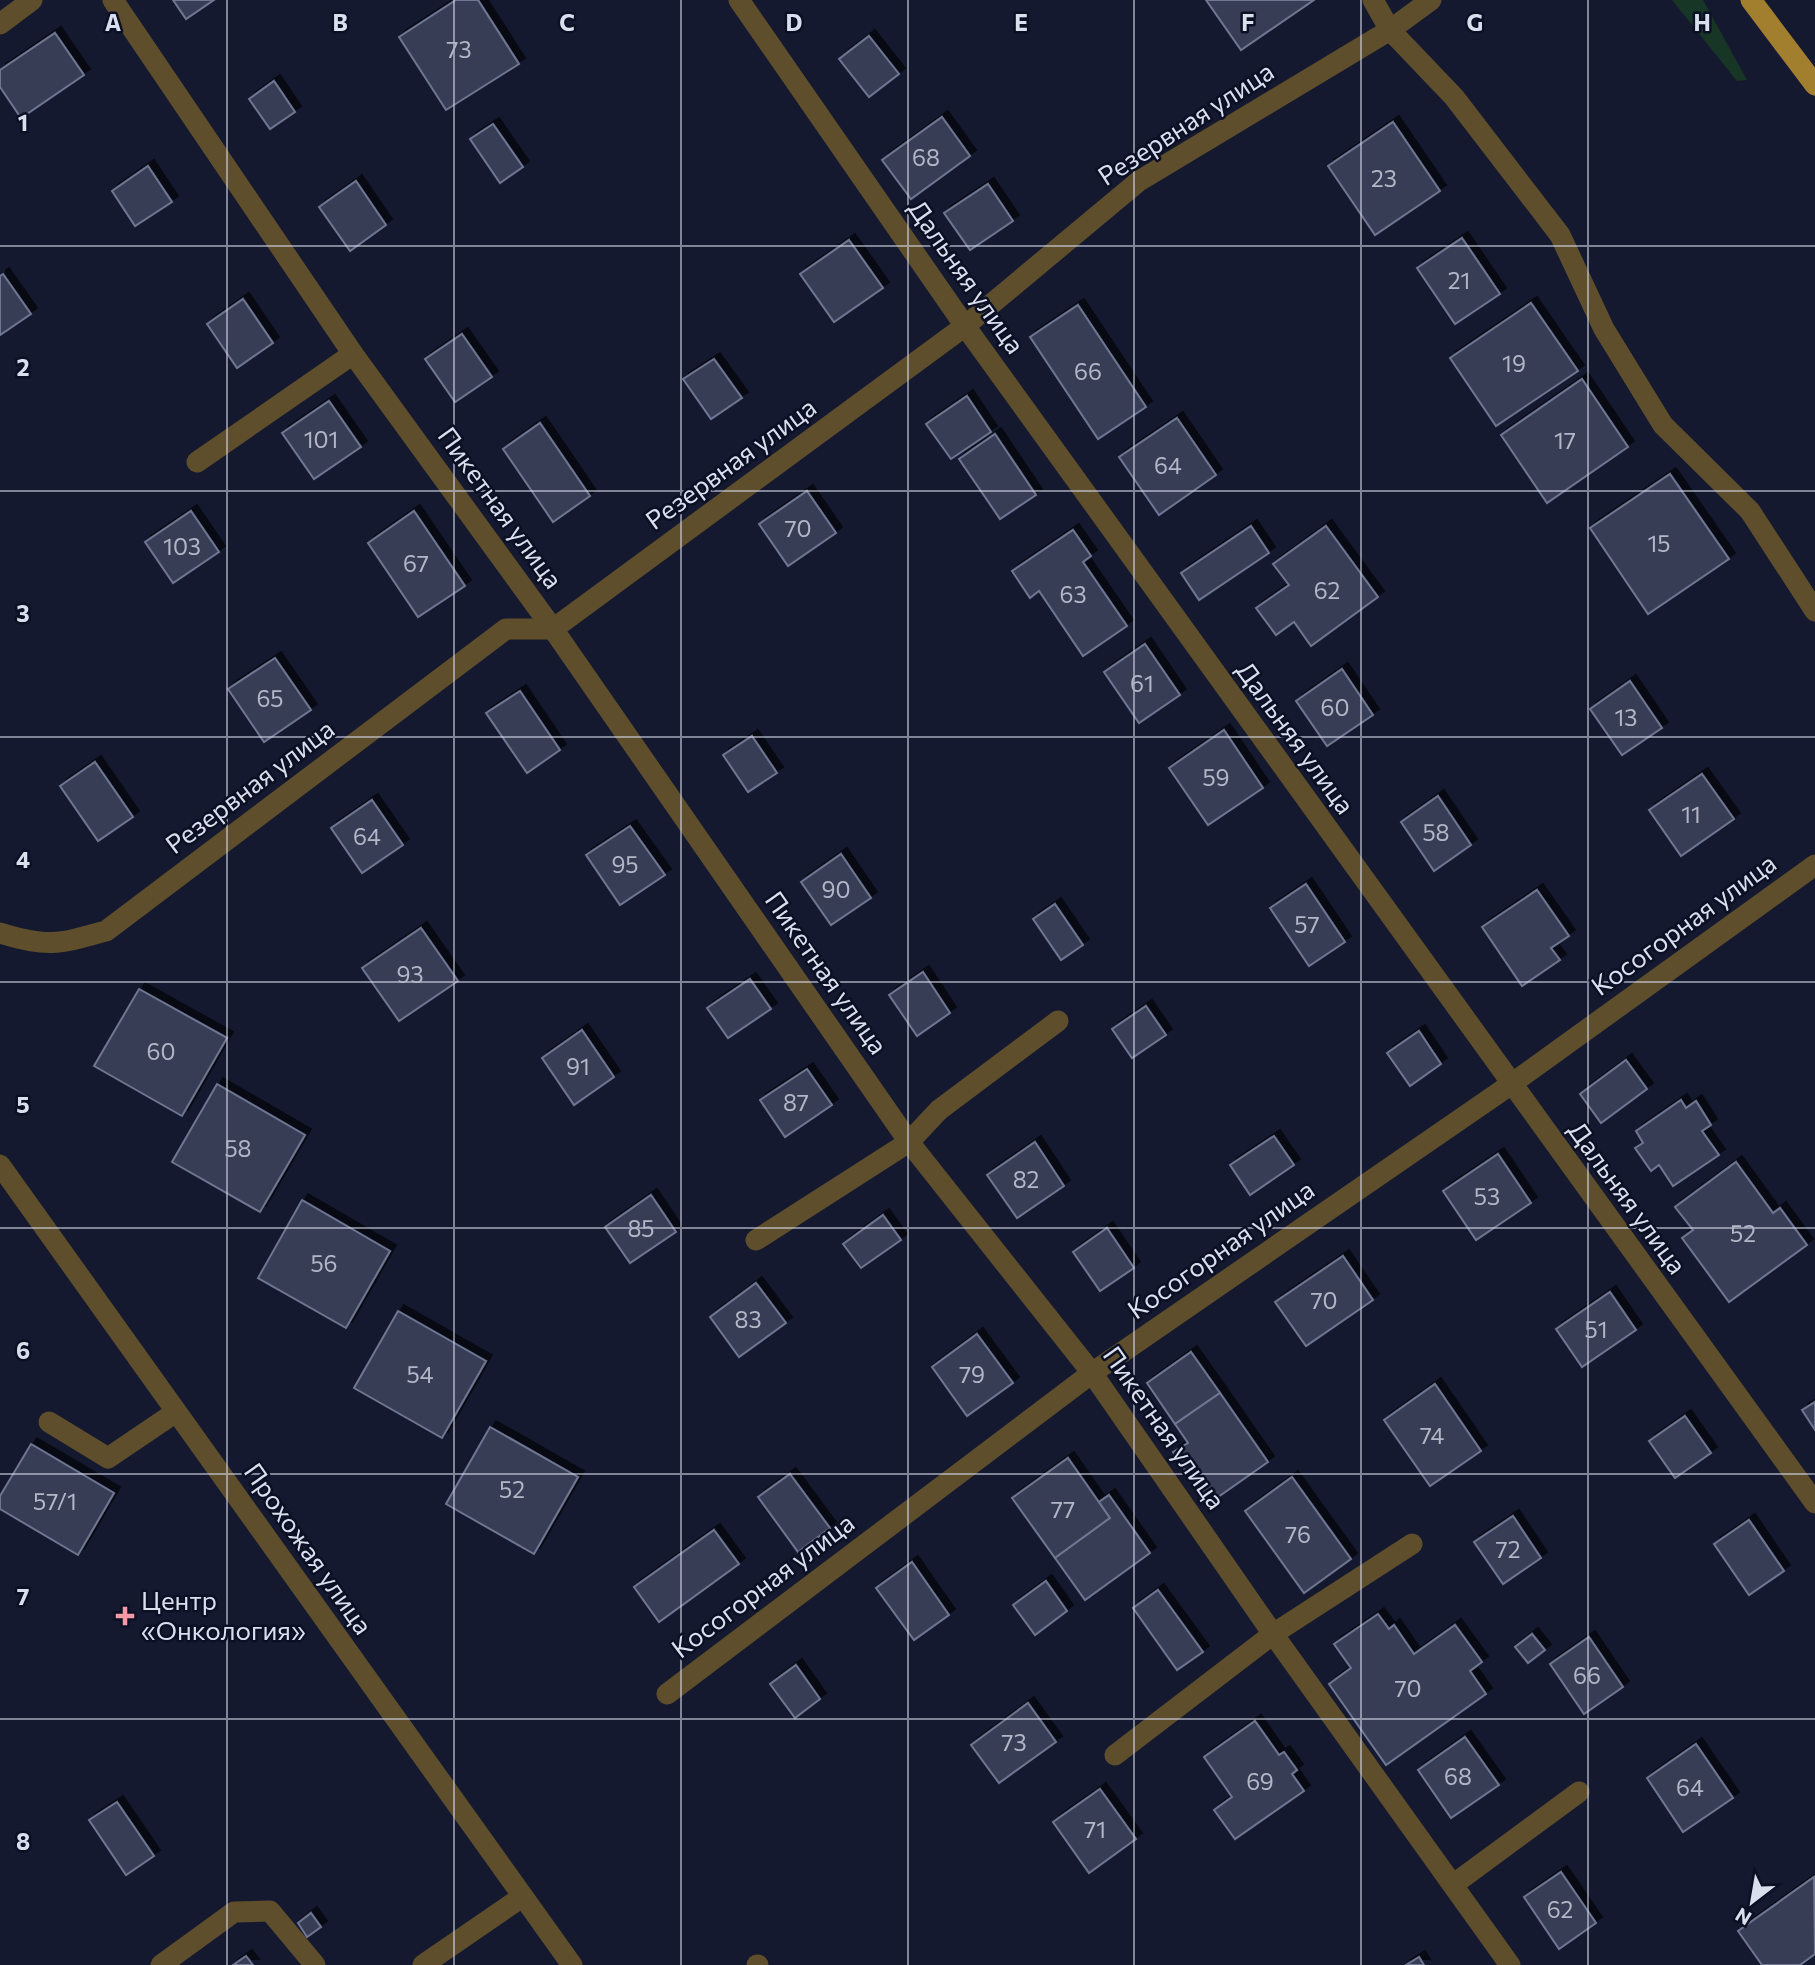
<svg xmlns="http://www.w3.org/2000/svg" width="1815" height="1965" viewBox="0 0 1815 1965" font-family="Commissioner,sans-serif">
  <defs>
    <filter id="shadow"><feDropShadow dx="6" dy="-6" stdDeviation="0" flood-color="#0009"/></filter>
  </defs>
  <rect width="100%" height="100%" fill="#14192f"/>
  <polygon fill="#173625" points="1672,0 1703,0 1747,80 1737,81"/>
  <g fill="#383e57" stroke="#6e7691" stroke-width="2" filter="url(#shadow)">
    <polygon points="173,0 214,0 186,19"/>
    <polygon points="456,0 478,0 519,64 446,110 399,37"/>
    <polygon points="1206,0 1314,0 1241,50"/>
    <polygon points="55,33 84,75 21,118 0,87 0,70"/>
    <polygon points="869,36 899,74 869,97 839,59"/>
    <polygon points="274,81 295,112 270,129 249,99"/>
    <polygon points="942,117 970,156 911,199 882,160"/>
    <polygon points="1393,122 1440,191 1375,235 1328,166"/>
    <polygon points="493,124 523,167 500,183 470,139"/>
    <polygon points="148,166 172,202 135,226 112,191"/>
    <polygon points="356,181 386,225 350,251 319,207"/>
    <polygon points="988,184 1013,221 970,250 944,213"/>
    <polygon points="1462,238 1500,294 1455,324 1417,268"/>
    <polygon points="849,240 883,288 834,322 800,274"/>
    <polygon points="3,274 31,314 0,335 0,276"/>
    <polygon points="243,299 273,343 237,368 207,324"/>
    <polygon points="1531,303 1578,371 1496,426 1450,358"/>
    <polygon points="1078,305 1146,407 1098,439 1030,337"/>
    <polygon points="462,334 492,377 455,402 425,359"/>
    <polygon points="714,359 742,398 711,419 683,379"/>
    <polygon points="1582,379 1628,447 1547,503 1501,435"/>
    <polygon points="967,396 991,432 951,459 926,424"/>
    <polygon points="329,401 361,447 314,479 282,433"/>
    <polygon points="1177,418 1216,475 1159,515 1119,457"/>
    <polygon points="540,423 590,496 553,522 503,449"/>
    <polygon points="995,434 1036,495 1000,519 959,459"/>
    <polygon points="1670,474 1729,559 1648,614 1590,528"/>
    <polygon points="807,491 836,533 788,566 759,524"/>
    <polygon points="191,511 219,552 173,583 145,542"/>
    <polygon points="414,511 465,586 418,617 368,543"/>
    <polygon points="1251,526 1269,553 1199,600 1181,573"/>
    <polygon points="1326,526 1378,597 1311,646 1294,622 1276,635 1256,608 1289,585 1273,564"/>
    <polygon points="1073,530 1091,556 1083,562 1127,626 1083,656 1039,591 1030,598 1012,571"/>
    <polygon points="1145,644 1180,695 1139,723 1104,672"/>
    <polygon points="275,658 311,710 264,742 228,689"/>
    <polygon points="1342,669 1373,715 1327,746 1296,701"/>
    <polygon points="1630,681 1662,728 1622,755 1590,709"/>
    <polygon points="520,691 560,750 527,773 486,713"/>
    <polygon points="1224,730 1263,788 1208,825 1169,768"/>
    <polygon points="752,736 777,773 748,792 723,755"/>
    <polygon points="95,762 133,817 98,841 60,786"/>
    <polygon points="1702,774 1734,819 1681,856 1649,810"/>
    <polygon points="1438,796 1471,845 1434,871 1401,822"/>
    <polygon points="372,800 403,845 362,873 331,828"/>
    <polygon points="630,826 665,875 620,905 586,855"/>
    <polygon points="841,854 871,898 831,925 801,882"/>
    <polygon points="1306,884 1345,942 1309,966 1270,908"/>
    <polygon points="1537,890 1569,936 1551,948 1560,960 1522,986 1482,927"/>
    <polygon points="1055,904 1083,945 1061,960 1033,919"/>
    <polygon points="421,928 458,981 399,1021 362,968"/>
    <polygon points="923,972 950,1013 917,1036 889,995"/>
    <polygon points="750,979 771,1009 728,1038 707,1008"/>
    <polygon points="139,989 227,1038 182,1116 94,1066"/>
    <polygon points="1146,1006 1166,1035 1132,1058 1112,1029"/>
    <polygon points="582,1030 614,1077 574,1105 542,1058"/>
    <polygon points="1419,1031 1441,1064 1410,1086 1387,1053"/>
    <polygon points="1626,1060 1647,1089 1601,1123 1580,1094"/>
    <polygon points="807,1069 832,1105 785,1137 760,1100"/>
    <polygon points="217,1084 305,1135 260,1212 172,1162"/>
    <polygon points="1681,1100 1686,1108 1696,1101 1711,1125 1702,1131 1719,1155 1673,1186 1659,1165 1651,1171 1635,1148 1643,1143 1636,1131"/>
    <polygon points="1274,1136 1294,1165 1250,1195 1230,1165"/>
    <polygon points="1035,1142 1064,1186 1017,1218 987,1175"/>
    <polygon points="1498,1154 1531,1203 1476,1240 1443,1191"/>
    <polygon points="1736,1162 1773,1213 1780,1208 1807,1245 1729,1302 1682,1238 1693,1230 1675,1207"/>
    <polygon points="651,1195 676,1232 630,1263 605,1227"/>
    <polygon points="302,1200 390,1251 346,1328 258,1278"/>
    <polygon points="883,1215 901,1240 861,1268 843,1244"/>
    <polygon points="1107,1228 1134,1268 1100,1291 1073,1252"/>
    <polygon points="1343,1256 1373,1300 1306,1346 1275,1302"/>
    <polygon points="756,1283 786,1323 739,1357 710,1317"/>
    <polygon points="1610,1292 1636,1330 1582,1367 1556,1329"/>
    <polygon points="398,1311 486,1361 442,1438 354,1388"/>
    <polygon points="977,1334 1013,1383 967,1416 932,1367"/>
    <polygon points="1191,1352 1220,1393 1175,1424 1147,1383"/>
    <polygon points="1435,1384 1481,1451 1430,1486 1384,1420"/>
    <polygon points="1220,1393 1268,1462 1208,1504 1173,1452 1188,1443 1175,1424"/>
    <polygon points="1815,1402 1815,1430 1802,1410"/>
    <polygon points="1685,1416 1711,1453 1675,1478 1649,1441"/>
    <polygon points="490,1427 578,1477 534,1554 446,1504"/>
    <polygon points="31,1444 114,1493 78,1555 0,1509 0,1496"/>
    <polygon points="1068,1458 1110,1518 1055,1558 1012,1498"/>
    <polygon points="790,1474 830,1528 798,1552 758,1497"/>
    <polygon points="1292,1477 1351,1559 1304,1593 1245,1511"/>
    <polygon points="1109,1495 1150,1553 1085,1600 1055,1558 1110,1518 1099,1502"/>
    <polygon points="1513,1516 1541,1558 1503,1584 1474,1542"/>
    <polygon points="1749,1520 1784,1571 1749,1595 1714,1544"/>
    <polygon points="714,1530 739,1564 659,1622 634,1587"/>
    <polygon points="912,1562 949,1615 914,1640 876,1588"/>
    <polygon points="1046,1581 1067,1611 1035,1635 1013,1605"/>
    <polygon points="1158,1590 1203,1652 1177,1670 1133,1608"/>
    <polygon points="1378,1614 1389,1629 1394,1625 1414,1654 1455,1625 1482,1662 1470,1671 1486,1694 1386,1765 1329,1684 1351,1668 1334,1644"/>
    <polygon points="1532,1634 1545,1650 1528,1663 1515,1647"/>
    <polygon points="1589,1637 1623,1687 1584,1714 1550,1664"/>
    <polygon points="796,1665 820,1699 795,1718 770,1684"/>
    <polygon points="1028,1703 1056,1742 999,1783 971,1745"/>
    <polygon points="1255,1721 1279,1755 1284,1752 1297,1770 1292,1774 1304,1791 1235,1839 1214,1810 1232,1797 1204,1757"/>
    <polygon points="1465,1737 1499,1785 1451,1818 1418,1770"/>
    <polygon points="1696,1744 1733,1798 1683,1832 1647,1778"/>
    <polygon points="1100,1789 1136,1839 1089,1873 1053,1822"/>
    <polygon points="117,1802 154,1856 126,1875 89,1820"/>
    <polygon points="1561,1872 1596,1923 1559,1949 1524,1897"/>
    <polygon points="1814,1877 1815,1954 1800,1965 1762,1965 1738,1931"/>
    <polygon points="311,1913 321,1927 307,1937 298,1923"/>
    <polygon points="246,1956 253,1965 233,1965"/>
    <polygon points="1419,1957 1424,1965 1406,1965"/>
  </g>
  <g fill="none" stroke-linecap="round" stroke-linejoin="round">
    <g stroke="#5e4e2b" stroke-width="21">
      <polyline points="113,0 353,354 553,629 909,1142 1092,1373 1273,1634 1510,1965"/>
      <polyline points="739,0 965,326 1815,1503"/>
      <polyline points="1373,0 1390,30 1454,97 1560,235 1604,329 1663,425 1750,511 1815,611"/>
      <polyline points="0,24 32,0"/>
      <polyline points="197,462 353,354"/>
      <path d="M0,933C48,948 59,944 106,931L506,629H553L965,326L1139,181L1390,30L1431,0"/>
      <polyline points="0,1165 572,1965"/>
      <polyline points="756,1240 909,1142 939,1110 1058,1021"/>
      <polyline points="49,1422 108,1458 176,1412"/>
      <polyline points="667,1694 1092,1373 1510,1085 1815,865"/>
      <polyline points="1115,1755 1273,1634 1412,1544"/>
      <polyline points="1454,1884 1579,1792"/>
      <polyline points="161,1965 234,1912 270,1911 315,1965"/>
      <polyline points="423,1965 522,1897"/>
      <polyline points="757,1965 758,1965"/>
    </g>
    <polyline stroke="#a27f2f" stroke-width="21" points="1751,0 1815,85"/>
  </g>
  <path fill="none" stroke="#dadfee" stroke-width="2" stroke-opacity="0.55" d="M227,0V1965M454,0V1965M681,0V1965M908,0V1965M1134,0V1965M1361,0V1965M1588,0V1965M0,246H1815M0,491H1815M0,737H1815M0,982H1815M0,1228H1815M0,1474H1815M0,1719H1815"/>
  <path fill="#f49aa5" stroke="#0c1025" stroke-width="2.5" d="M121.5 1605.5h7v7h7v7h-7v7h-7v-7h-7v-7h7z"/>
  <g text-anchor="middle" stroke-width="5" stroke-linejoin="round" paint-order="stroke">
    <g font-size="23" fill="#b2b7c8">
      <text x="459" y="58">73</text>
      <text x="926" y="166">68</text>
      <text x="1384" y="187">23</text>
      <text x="1459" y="289">21</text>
      <text x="1514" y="372">19</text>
      <text x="1088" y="380">66</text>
      <text x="321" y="448">101</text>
      <text x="1565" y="449">17</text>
      <text x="1168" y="474">64</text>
      <text x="798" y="537">70</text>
      <text x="1659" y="552">15</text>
      <text x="182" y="555">103</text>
      <text x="416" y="572">67</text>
      <text x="1327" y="599">62</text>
      <text x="1073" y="603">63</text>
      <text x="1142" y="692">61</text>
      <text x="270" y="707">65</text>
      <text x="1335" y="716">60</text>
      <text x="1626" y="726">13</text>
      <text x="1216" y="786">59</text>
      <text x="1691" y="823">11</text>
      <text x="1436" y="841">58</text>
      <text x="367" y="845">64</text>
      <text x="625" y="873">95</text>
      <text x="836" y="898">90</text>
      <text x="1307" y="933">57</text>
      <text x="410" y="983">93</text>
      <text x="161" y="1060">60</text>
      <text x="578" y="1075">91</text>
      <text x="796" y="1111">87</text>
      <text x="238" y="1157">58</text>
      <text x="1026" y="1188">82</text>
      <text x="1487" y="1205">53</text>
      <text x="641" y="1237">85</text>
      <text x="1743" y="1242">52</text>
      <text x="324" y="1272">56</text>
      <text x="1324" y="1309">70</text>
      <text x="748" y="1328">83</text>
      <text x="1596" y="1338">51</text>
      <text x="420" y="1383">54</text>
      <text x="972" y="1383">79</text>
      <text x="1432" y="1444">74</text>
      <text x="512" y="1498">52</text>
      <text x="55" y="1510">57/1</text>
      <text x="1063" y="1518">77</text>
      <text x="1298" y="1543">76</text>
      <text x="1508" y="1558">72</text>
      <text x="1587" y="1684">66</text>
      <text x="1408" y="1697">70</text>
      <text x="1014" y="1751">73</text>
      <text x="1458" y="1785">68</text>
      <text x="1260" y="1790">69</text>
      <text x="1690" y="1796">64</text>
      <text x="1095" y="1838">71</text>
      <text x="1560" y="1918">62</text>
    </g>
    <g font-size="26" fill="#dadfee" stroke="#0c1025">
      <text transform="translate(1186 124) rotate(-33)" y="9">Резервная улица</text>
      <text transform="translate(966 277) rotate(55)" y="9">Дальняя улица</text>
      <text transform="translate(731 464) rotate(-36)" y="9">Резервная улица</text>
      <text transform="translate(500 508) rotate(54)" y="9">Пикетная улица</text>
      <text transform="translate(1295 738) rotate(54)" y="9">Дальняя улица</text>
      <text transform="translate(250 787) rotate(-37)" y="9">Резервная улица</text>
      <text transform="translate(1684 925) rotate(-36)" y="9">Косогорная улица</text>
      <text transform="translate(826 973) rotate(55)" y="9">Пикетная улица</text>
      <text transform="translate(1627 1198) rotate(54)" y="9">Дальняя улица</text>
      <text transform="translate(1221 1250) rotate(-35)" y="9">Косогорная улица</text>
      <text transform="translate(1164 1428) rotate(55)" y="9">Пикетная улица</text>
      <text transform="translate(308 1549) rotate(55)" y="9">Прохожая улица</text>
      <text transform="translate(763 1586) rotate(-37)" y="9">Косогорная улица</text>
    </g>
    <g font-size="26" fill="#dadfee" stroke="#0c1025" text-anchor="start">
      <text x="141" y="1610">Центр<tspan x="141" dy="30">«Онкология»</tspan></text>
    </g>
  </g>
  <g font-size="23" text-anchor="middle" font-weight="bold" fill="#dadfee" stroke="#0c1025" stroke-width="5" stroke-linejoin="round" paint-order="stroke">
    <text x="113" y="31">A</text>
    <text x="340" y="31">B</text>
    <text x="567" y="31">C</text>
    <text x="794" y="31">D</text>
    <text x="1021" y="31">E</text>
    <text x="1248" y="31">F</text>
    <text x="1475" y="31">G</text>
    <text x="1702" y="31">H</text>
    <text x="23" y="131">1</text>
    <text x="23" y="376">2</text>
    <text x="23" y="622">3</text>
    <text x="23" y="868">4</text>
    <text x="23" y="1113">5</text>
    <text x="23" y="1359">6</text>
    <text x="23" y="1605">7</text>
    <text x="23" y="1850">8</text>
  </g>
  <g transform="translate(1752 1902) rotate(211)" stroke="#0c1025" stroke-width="5" paint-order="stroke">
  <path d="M0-5L12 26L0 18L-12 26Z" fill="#dadfee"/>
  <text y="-10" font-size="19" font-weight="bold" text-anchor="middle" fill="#dadfee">N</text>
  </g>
</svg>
